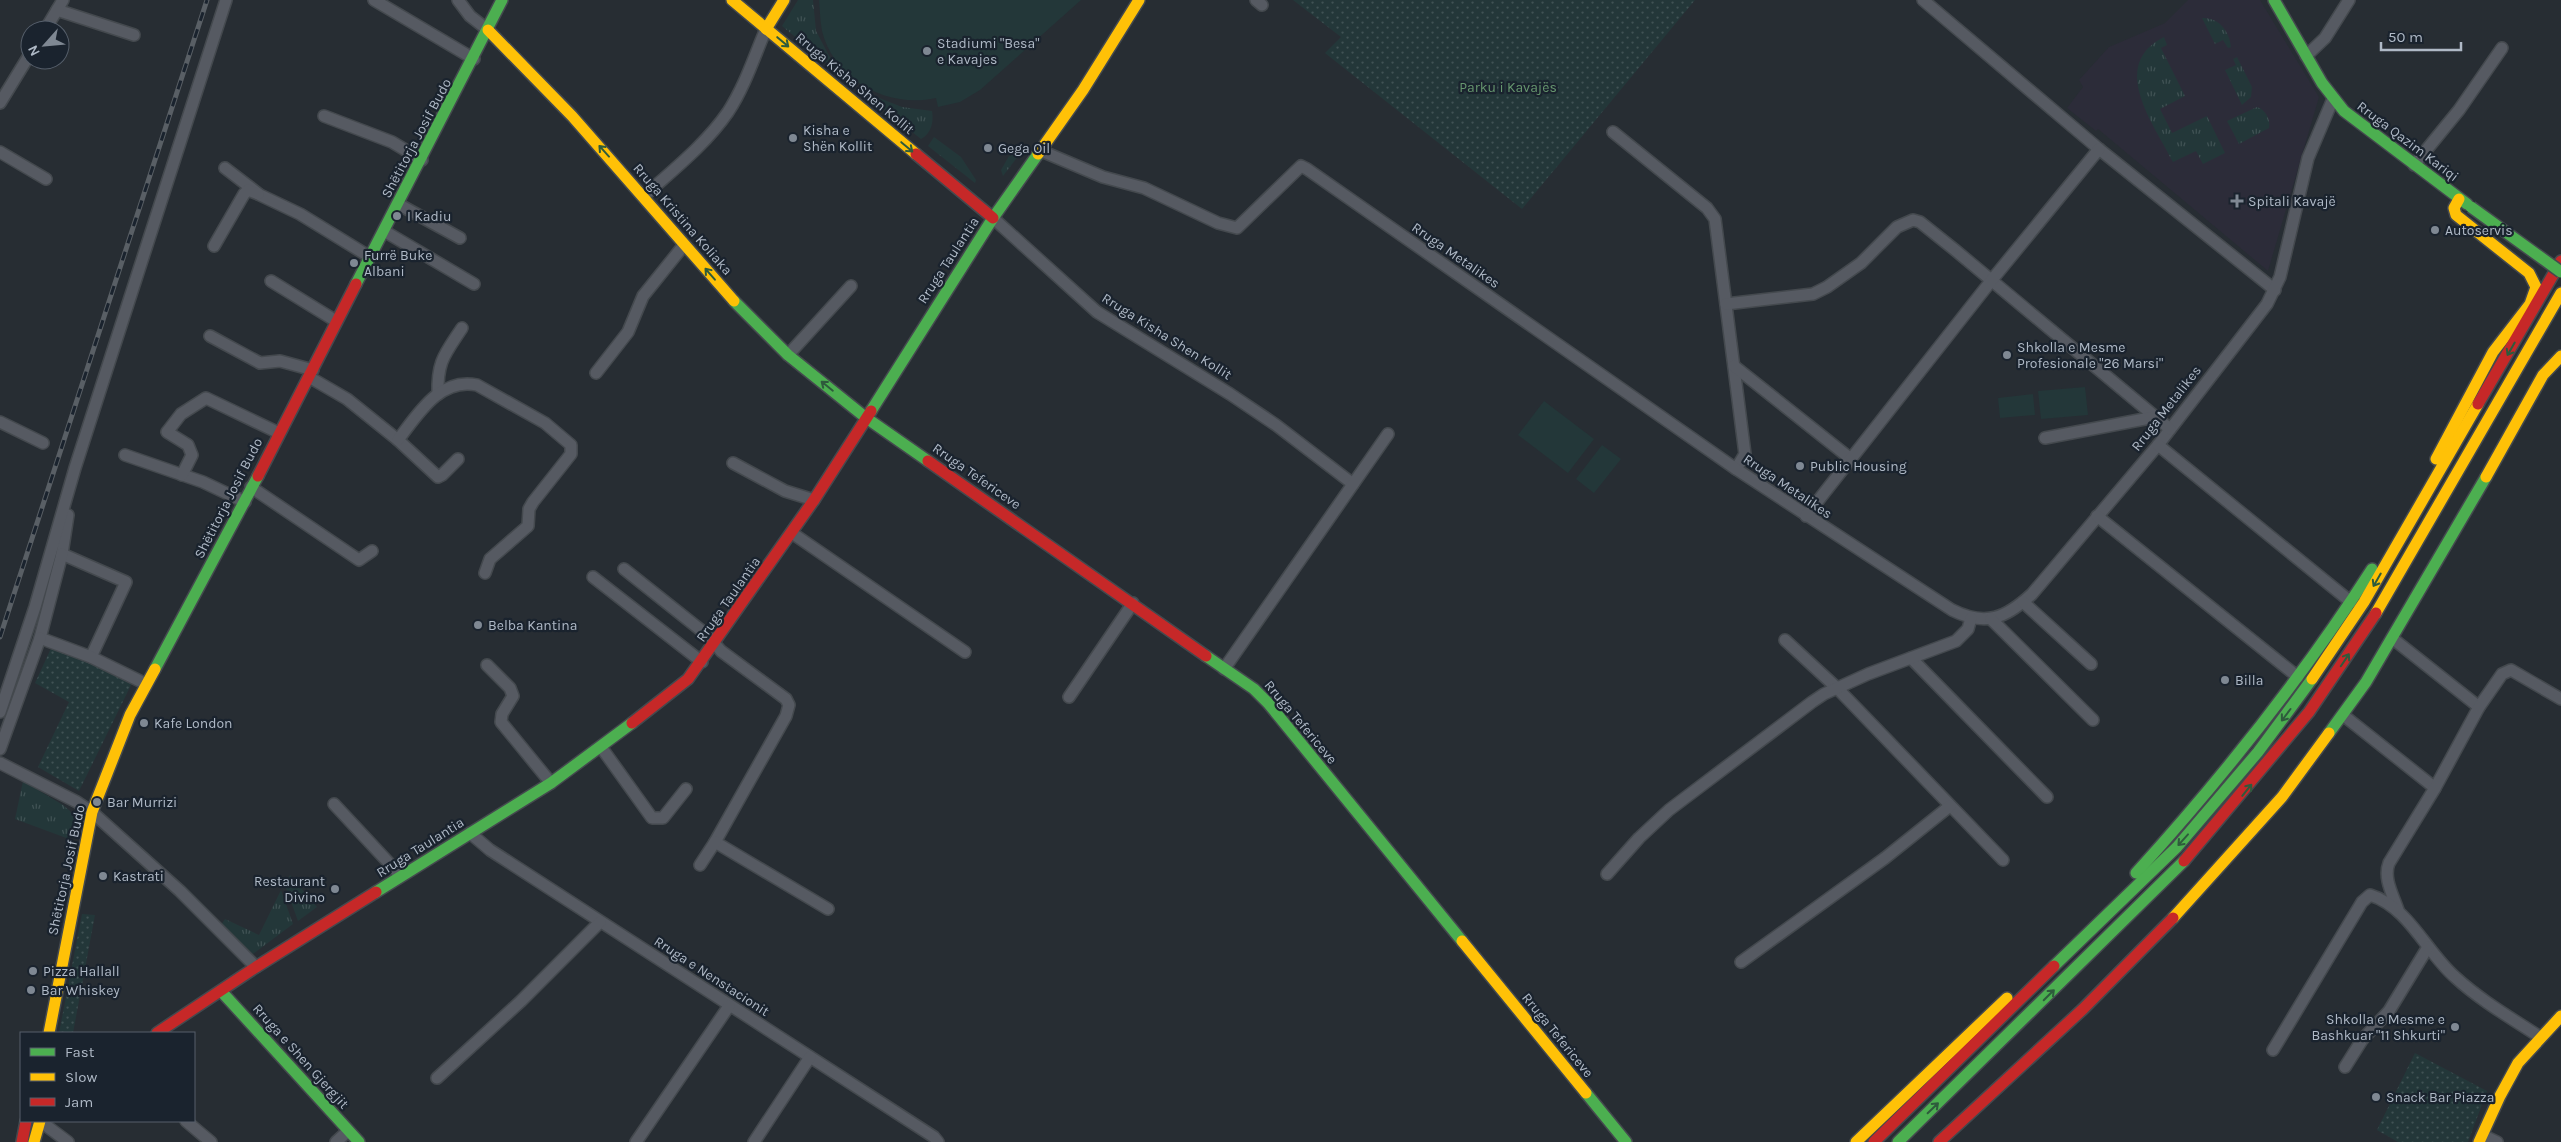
<svg xmlns="http://www.w3.org/2000/svg" width="2561" height="1142" viewBox="0 0 2561 1142" font-family="Karla,sans-serif">
  <defs>
    <pattern id="grass-tufts" width="24" height="20" patternUnits="userSpaceOnUse" patternTransform="scale(1.25)"><rect width="24" height="20" fill="#233739"/><path d="M3 7l-1-3M5 7V3M7 7l1-3M15 17l-1-3M17 17v-4M19 17l1-3" fill="none" stroke="#405254"/></pattern>
    <pattern id="park-dots" width="8" height="8" patternUnits="userSpaceOnUse" patternTransform="scale(1.25)"><rect width="8" height="8" fill="#233739"/><path d="M2 2h.1M6 6h.1" fill="none" stroke="#405254" stroke-width="1.8" stroke-linecap="round"/></pattern>
  </defs>
  <rect width="100%" height="100%" fill="#272d33"/>
  <polygon fill="#2c2c39" points="2188,0 2260,0 2319,97 2268,271 2098,129 2096,131 2067,108 2083,87 2079,80 2109,47 2165,23"/>
  <g fill="url(#grass-tufts)">
    <polygon points="798,0 813,0 816,31 835,67 834,69 782,26"/>
    <path d="M2202,18C2219,17 2230,32 2231,47L2228,48L2223,40L2215,44Z"/>
    <path d="M2164,37L2167,45L2161,48L2185,96L2160,109L2172,133L2207,116L2225,153L2203,164L2196,151L2173,162C2154,124 2108,65 2164,37Z"/>
    <polygon points="2237,57 2252,87 2251,97 2242,105 2225,70 2236,65 2233,59"/>
    <path d="M859,90L902,107L932,111C934,122 931,134 921,139Z"/>
    <path d="M2257,107C2265,109 2271,120 2269,128L2239,144L2227,121Z"/>
    <polygon points="934,137 961,157 976,180 975,183 928,146"/>
    <polygon points="1018,153 1019,155 1003,176 1001,170 1009,156"/>
    <polygon points="23,781 63,805 70,811 75,821 69,839 15,819"/>
    <polygon points="290,875 317,907 298,921 285,885"/>
    <polygon points="281,890 293,924 253,954 221,925 225,919 259,935"/>
  </g>
  <g fill="url(#park-dots)">
    <polygon points="1293,0 1695,0 1522,209 1325,53 1341,37"/>
    <polygon points="53,644 132,683 79,791 38,767 69,702 35,683"/>
    <polygon points="82,914 95,915 73,1033 59,1033"/>
    <polygon points="2415,1053 2487,1091 2468,1142 2398,1142 2377,1130"/>
  </g>
  <g fill="#233739">
    <path d="M819,0H1081L980,90L960,102L938,107L936,98C888,109 834,80 822,31C820,21 820,10 819,0Z"/>
    <polygon points="2085,387 2088,415 2041,419 2038,391"/>
    <polygon points="2033,394 2035,415 2000,418 1998,398"/>
    <polygon points="1544,401 1594,439 1568,473 1518,435"/>
    <polygon points="1602,445 1621,459 1594,493 1576,479"/>
  </g>
  <g fill="none" stroke-linecap="round" stroke-linejoin="round">
    <defs>
      <g id="street">
        <polyline points="374,0 474,59"/>
        <polyline points="458,0 470,16 488,30"/>
        <polyline points="1256,0 1262,5"/>
        <polyline points="1923,0 2099,149 2275,290"/>
        <polyline points="57,10 134,35"/>
        <polyline points="45,30 63,0"/>
        <polyline points="2306,56 2325,38 2349,0"/>
        <polyline points="0,103 30,54"/>
        <polyline points="324,116 392,142 422,160"/>
        <polyline points="1613,132 1707,208 1715,219 1745,454 1736,469"/>
        <path d="M1039,150L1103,177L1144,188L1218,223L1237,228L1301,166L1307,169L1736,469L1952,610C1986,627 2006,618 2032,594L2158,445L2267,304L2280,277L2308,158L2333,99"/>
        <polyline points="0,152 46,179"/>
        <polyline points="2414,165 2459,110 2502,48"/>
        <polyline points="225,168 260,195 300,214 370,257"/>
        <path d="M644,196C673,170 706,144 728,112C745,86 754,57 766,29"/>
        <polyline points="398,204 460,238"/>
        <polyline points="993,218 1097,312 1230,394 1276,425 1353,484"/>
        <polyline points="384,231 474,284"/>
        <polyline points="214,246 244,194 248,190 258,194"/>
        <polyline points="271,281 336,321"/>
        <polyline points="1726,304 1813,294 1827,287 1861,263 1897,227 1913,220 1920,222 1955,250 2170,429"/>
        <polyline points="210,336 260,363 280,361 313,370"/>
        <polyline points="788,355 851,286"/>
        <polyline points="1734,366 1851,459"/>
        <polyline points="596,373 628,332 643,296 684,245"/>
        <polyline points="309,377 347,399 398,440 438,477 442,475 458,459"/>
        <path d="M438,394C437,361 445,354 462,328"/>
        <polyline points="0,422 43,443"/>
        <polyline points="2045,438 2155,417"/>
        <path d="M398,440C418,414 440,377 477,385L545,423L571,445V454L533,502L529,509L528,526L490,559L485,573"/>
        <polyline points="2158,445 2351,602"/>
        <polyline points="125,455 203,482 245,502"/>
        <polyline points="733,463 785,491 814,500"/>
        <polyline points="182,475 192,455 188,445 167,432 181,414 206,398 279,433"/>
        <polyline points="251,487 359,560 372,551"/>
        <polyline points="68,515 62,554 126,582 91,657"/>
        <polyline points="1806,516 1991,281 2099,149"/>
        <polyline points="2097,516 2298,677"/>
        <polyline points="792,533 965,652"/>
        <polyline points="62,554 40,638 91,657 146,684"/>
        <polyline points="624,569 707,635 721,651 786,699 789,705 786,716 715,842 828,909"/>
        <polyline points="593,577 702,662"/>
        <polyline points="2023,602 2091,664"/>
        <polyline points="1991,619 2093,720"/>
        <polyline points="2392,638 2479,707"/>
        <polyline points="1785,640 1837,688 2003,860"/>
        <polyline points="1911,658 2047,797"/>
        <polyline points="487,665 510,688 513,696 502,714 501,722 551,783"/>
        <polyline points="1224,669 1388,434"/>
        <polyline points="1069,697 1133,603"/>
        <polyline points="0,712 35,607 75,468 226,0"/>
        <polyline points="2343,715 2435,788"/>
        <polyline points="601,747 652,818 663,818 686,789"/>
        <polyline points="0,749 40,638"/>
        <polyline points="0,763 77,802 92,812 180,891 256,967"/>
        <polyline points="334,804 401,876"/>
        <path d="M470,833L490,850C638,946 787,1041 934,1137L938,1142"/>
        <polyline points="700,865 715,842"/>
        <polyline points="1607,874 1639,838 1669,810 1812,702 1824,694 1868,674 1956,641 1968,629 1971,618"/>
        <path d="M2398,910C2393,895 2383,878 2389,863L2435,788L2479,707L2502,674L2511,670L2561,699"/>
        <polyline points="1741,962 1885,858 1950,806"/>
        <path d="M2273,1050L2362,902L2370,895C2409,907 2426,952 2455,977C2480,1000 2511,1018 2540,1037"/>
        <polyline points="2345,1067 2362,1040 2389,1011 2428,947"/>
        <polyline points="437,1078 521,1001 600,922"/>
        <polyline points="40,1121 68,1142"/>
        <polyline points="186,1121 211,1142"/>
        <polyline points="2482,1135 2497,1142"/>
        <polyline points="336,1142 348,1131"/>
        <polyline points="636,1142 729,1006"/>
        <polyline points="754,1142 810,1057"/>
      </g>
      <g id="fast">
        <polyline points="2274,0 2322,83 2344,111 2467,204"/>
        <polyline points="356,284 502,0"/>
        <polyline points="734,301 788,355 865,417 928,461"/>
        <polyline points="871,411 993,218 1038,154"/>
        <polyline points="1206,656 1254,689 1268,703 1462,941"/>
        <polyline points="155,669 258,476"/>
        <polyline points="2329,733 2366,682 2486,477"/>
        <path d="M2136,873C2223,777 2302,678 2372,569"/>
        <polyline points="376,892 551,783 632,723"/>
        <polyline points="2054,966 2177,847 2258,752 2312,679"/>
        <polyline points="221,991 359,1142"/>
        <polyline points="1586,1093 1626,1142"/>
        <polyline points="1898,1142 2184,861"/>
      </g>
      <g id="slow">
        <polyline points="732,0 916,154"/>
        <polyline points="766,29 784,0"/>
        <polyline points="488,30 572,116 734,301"/>
        <polyline points="1038,154 1083,90 1139,0"/>
        <polyline points="2436,459 2493,352 2530,304 2536,287 2529,273 2456,215 2454,208 2459,199"/>
        <polyline points="2486,477 2543,375 2561,356"/>
        <polyline points="2376,613 2561,293"/>
        <polyline points="2312,679 2364,602 2478,404"/>
        <polyline points="2173,918 2282,797 2329,733"/>
        <polyline points="1462,941 1586,1093"/>
        <polyline points="49,1033 92,812 130,715 155,669"/>
        <polyline points="34,1142 40,1121"/>
        <polyline points="1856,1142 2007,998"/>
        <polyline points="2479,1142 2500,1096 2518,1063 2561,1016"/>
      </g>
      <g id="jam">
        <polyline points="916,154 993,218"/>
        <polyline points="2478,404 2561,261"/>
        <polyline points="928,461 1206,656"/>
        <polyline points="258,476 356,284"/>
        <polyline points="632,723 688,679 814,500 871,411"/>
        <polyline points="2184,861 2309,712 2376,613"/>
        <polyline points="157,1033 256,967 376,892"/>
        <polyline points="22,1142 26,1121"/>
        <polyline points="1874,1142 2054,966"/>
        <polyline points="1939,1142 2083,1009 2173,918"/>
      </g>
    </defs>
    <use href="#street" stroke="#44494e" stroke-width="14"/>
    <use href="#fast" stroke="#44494e" stroke-width="14"/>
    <use href="#slow" stroke="#44494e" stroke-width="14"/>
    <use href="#jam" stroke="#44494e" stroke-width="14"/>
    <use href="#street" stroke="#565a62" stroke-width="11"/>
    <use href="#fast" stroke="#4caf50" stroke-width="11"/>
    <use href="#slow" stroke="#ffc107" stroke-width="11"/>
    <use href="#jam" stroke="#c62828" stroke-width="11"/>
    <defs>
      <polyline id="rail" points="0,637 207,0"/>
    </defs>
    <use href="#rail" stroke="#595f65" stroke-width="5"/>
    <use href="#rail" stroke="#1a232e" stroke-width="3" stroke-dasharray="9" stroke-linecap="butt"/>
    <defs>
      <polyline id="fast-bridge" points="2471,207 2561,272"/>
    </defs>
    <use href="#fast-bridge" stroke="#44494e" stroke-width="14" stroke-linecap="butt"/>
    <use href="#fast-bridge" stroke="#4caf50" stroke-width="11"/>
  </g>
  <defs><path id="oneway-shaft" d="M-6 0H5M1.5-3L5.5 0L1.5 3" fill="none" stroke-width="1.6" stroke-linecap="round" stroke-linejoin="round" transform="scale(1.25)"/></defs>
  <g stroke="#2e5b3c">
    <use href="#oneway-shaft" transform="translate(783 42) rotate(40)"/>
    <use href="#oneway-shaft" transform="translate(907 147) rotate(40)"/>
    <use href="#oneway-shaft" transform="translate(604 151) rotate(-132)"/>
    <use href="#oneway-shaft" transform="translate(710 274) rotate(-131)"/>
    <use href="#oneway-shaft" transform="translate(2511 349) rotate(120)"/>
    <use href="#oneway-shaft" transform="translate(827 386) rotate(-141)"/>
    <use href="#oneway-shaft" transform="translate(2377 580) rotate(120)"/>
    <use href="#oneway-shaft" transform="translate(2345 660) rotate(-56)"/>
    <use href="#oneway-shaft" transform="translate(2286 715) rotate(127)"/>
    <use href="#oneway-shaft" transform="translate(2247 790) rotate(-51)"/>
    <use href="#oneway-shaft" transform="translate(2183 840) rotate(132)"/>
    <use href="#oneway-shaft" transform="translate(2049 995) rotate(-45)"/>
    <use href="#oneway-shaft" transform="translate(1933 1108) rotate(-44)"/>
  </g>
  <g fill="#7f8893" stroke="#1a232e" stroke-width="2">
    <circle cx="927" cy="51" r="5"/>
    <circle cx="793" cy="138" r="5"/>
    <circle cx="988" cy="148" r="5"/>
    <path d="M2234.5 193.5h5v5h5v5h-5v5h-5v-5h-5v-5h5z"/>
    <circle cx="397" cy="216" r="5"/>
    <circle cx="2435" cy="230" r="5"/>
    <circle cx="354" cy="263" r="5"/>
    <circle cx="2007" cy="355" r="5"/>
    <circle cx="1800" cy="466" r="5"/>
    <circle cx="478" cy="625" r="5"/>
    <circle cx="2225" cy="680" r="5"/>
    <circle cx="144" cy="723" r="5"/>
    <circle cx="97" cy="802" r="5"/>
    <circle cx="103" cy="876" r="5"/>
    <circle cx="335" cy="889" r="5"/>
    <circle cx="33" cy="971" r="5"/>
    <circle cx="31" cy="990" r="5"/>
    <circle cx="2455" cy="1027" r="5"/>
    <circle cx="2376" cy="1097" r="5"/>
  </g>
  <g text-anchor="middle" stroke-width="4.5" stroke-linejoin="round" paint-order="stroke">
    <g font-size="14" fill="#afb9c6" stroke="#1a232e" text-anchor="start">
      <text x="937" y="48">Stadiumi "Besa"<tspan x="937" dy="16">e Kavajes</tspan></text>
      <text x="803" y="135">Kisha e<tspan x="803" dy="16">Shën Kollit</tspan></text>
      <text x="998" y="153">Gega Oil</text>
      <text x="2248" y="206">Spitali Kavajë</text>
      <text x="407" y="221">I Kadiu</text>
      <text x="2445" y="235">Autoservis</text>
      <text x="364" y="260">Furrë Buke<tspan x="364" dy="16">Albani</tspan></text>
      <text x="2017" y="352">Shkolla e Mesme<tspan x="2017" dy="16">Profesionale "26 Marsi"</tspan></text>
      <text x="1810" y="471">Public Housing</text>
      <text x="488" y="630">Belba Kantina</text>
      <text x="2235" y="685">Billa</text>
      <text x="154" y="728">Kafe London</text>
      <text x="107" y="807">Bar Murrizi</text>
      <text x="113" y="881">Kastrati</text>
      <text x="325" y="886" text-anchor="end">Restaurant<tspan x="325" dy="16">Divino</tspan></text>
      <text x="43" y="976">Pizza Hallall</text>
      <text x="41" y="995">Bar Whiskey</text>
      <text x="2445" y="1024" text-anchor="end">Shkolla e Mesme e<tspan x="2445" dy="16">Bashkuar "11 Shkurti"</tspan></text>
      <text x="2386" y="1102">Snack Bar Piazza</text>
    </g>
    <g font-size="14" fill="#afb9c6" stroke="#1a232e">
      <text transform="translate(855 83) rotate(40)" y="5">Rruga Kisha Shen Kollit</text>
      <text transform="translate(416 138) rotate(-62)" y="5">Shëtitorja Josif Budo</text>
      <text transform="translate(2408 141) rotate(37)" y="5">Rruga Qazim Kariqi</text>
      <text transform="translate(683 219) rotate(49)" y="5">Rruga Kristina Koliaka</text>
      <text transform="translate(1456 255) rotate(35)" y="5">Rruga Metalikes</text>
      <text transform="translate(948 260) rotate(-57)" y="5">Rruga Taulantia</text>
      <text transform="translate(1167 336) rotate(32)" y="5">Rruga Kisha Shen Kollit</text>
      <text transform="translate(2166 408) rotate(-52)" y="5">Rruga Metalikes</text>
      <text transform="translate(977 476) rotate(35)" y="5">Rruga Tefericeve</text>
      <text transform="translate(1788 486) rotate(34)" y="5">Rruga Metalikes</text>
      <text transform="translate(228 498) rotate(-63)" y="5">Shëtitorja Josif Budo</text>
      <text transform="translate(728 599) rotate(-55)" y="5">Rruga Taulantia</text>
      <text transform="translate(1301 722) rotate(50)" y="5">Rruga Tefericeve</text>
      <text transform="translate(420 847) rotate(-32)" y="5">Rruga Taulantia</text>
      <text transform="translate(66 870) rotate(-78)" y="5">Shëtitorja Josif Budo</text>
      <text transform="translate(712 976) rotate(33)" y="5">Rruga e Nenstacionit</text>
      <text transform="translate(1558 1035) rotate(51)" y="5">Rruga Tefericeve</text>
      <text transform="translate(301 1056) rotate(48)" y="5">Rruga e Shen Gjergjit</text>
    </g>
    <g font-size="14" fill="#66966e" stroke="#1a232e">
      <text x="1508" y="92">Parku i Kavajës</text>
    </g>
  </g>
  <rect x="20" y="1032" width="175" height="90" fill="#1a232e" stroke="#565f6b"/>
  <rect x="30" y="1048" width="25" height="8" fill="#4caf50" stroke="#565f6b"/>
  <text x="65" y="1057" font-size="15" fill="#afb9c6">Fast</text>
  <rect x="30" y="1073" width="25" height="8" fill="#ffc107" stroke="#565f6b"/>
  <text x="65" y="1082" font-size="15" fill="#afb9c6">Slow</text>
  <rect x="30" y="1098" width="25" height="8" fill="#c62828" stroke="#565f6b"/>
  <text x="65" y="1107" font-size="15" fill="#afb9c6">Jam</text>
  <g transform="translate(45 45) rotate(243)"><circle r="24" fill="#1a232e" stroke="#565f6b"/>
  <path d="M0-4L9 19L0 12L-9 19Z" fill="#7f8893"/>
  <text y="-8" font-size="14" font-weight="bold" text-anchor="middle" fill="#afb9c6">N</text>
  </g>
  <path d="M2381 42v8h80v-8" fill="none" stroke="#afb9c6" stroke-width="2.5"/>
  <text x="2388" y="42" font-size="15" fill="#afb9c6" stroke="#1a232e" stroke-width="4" paint-order="stroke">50 m</text>
</svg>
